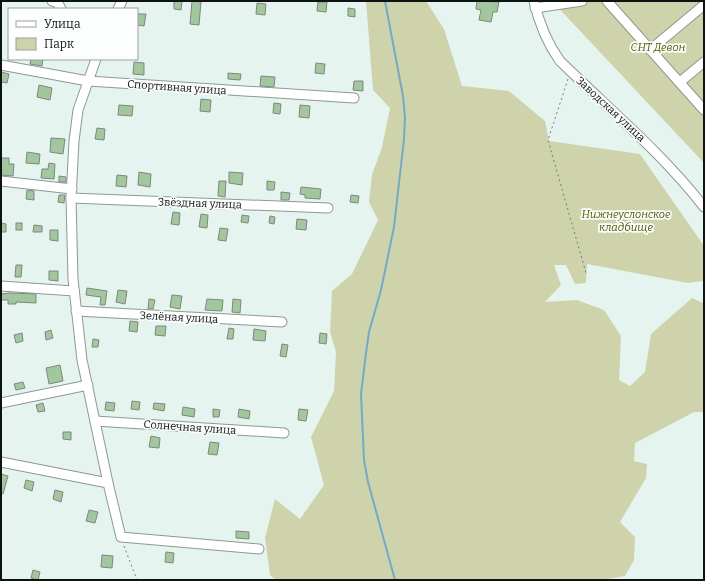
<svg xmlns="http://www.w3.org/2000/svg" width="705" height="581" viewBox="0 0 705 581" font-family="Bitter,serif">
  <rect width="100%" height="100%" fill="#e6f4ef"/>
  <g fill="#ced3ac">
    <polygon points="366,1 426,1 444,29 462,86 509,91 545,121 549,141 640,154 704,246 704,282 703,281 688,283 587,264 586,283 575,284 566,265 554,265 561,285 545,302 577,300 604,310 621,336 619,380 630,386 645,372 651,334 692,298 703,303 704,302 704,412 694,412 635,443 634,461 647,464 646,478 620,522 635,537 634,560 625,576 602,580 276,580 270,575 265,538 275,499 300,519 324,485 311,437 334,391 336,352 330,332 332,291 352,274 378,220 369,202 372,175 382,147 390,108 373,90"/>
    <polygon points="552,1 704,1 704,163"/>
  </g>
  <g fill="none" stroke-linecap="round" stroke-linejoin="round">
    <polyline stroke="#74abc4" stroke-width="2" points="385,1 403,96 405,117 404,139 394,227 381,290 369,332 366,353 361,394 364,460 368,482 395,580"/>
  </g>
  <g fill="#a2c69e" stroke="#7f877e">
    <polygon points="174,1 182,1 181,10 174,9"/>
    <polygon points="192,1 201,2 199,25 190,24"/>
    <polygon points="477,1 499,2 497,12 493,12 491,22 479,20 481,10 476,9"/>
    <polygon points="318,2 327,2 326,12 317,11"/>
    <polygon points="257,3 266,4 265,15 256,14"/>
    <polygon points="348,8 355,9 355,17 348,16"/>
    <polygon points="137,14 146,14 144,26 137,25"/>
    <polygon points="31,59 43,59 42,66 30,64"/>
    <polygon points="134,62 144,63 144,75 133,74"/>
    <polygon points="316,63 325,64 324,74 315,73"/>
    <polygon points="1,72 9,74 7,83 1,82"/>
    <polygon points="228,73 241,74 240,80 228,79"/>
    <polygon points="261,76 275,77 274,87 260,86"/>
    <polygon points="354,81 363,81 363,91 353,90"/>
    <polygon points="39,85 52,88 50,100 37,97"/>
    <polygon points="201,99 211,100 210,112 200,111"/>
    <polygon points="274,103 281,104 280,114 273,113"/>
    <polygon points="119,105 133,106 132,116 118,115"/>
    <polygon points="300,105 310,106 309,118 299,117"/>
    <polygon points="97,128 105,129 104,140 95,139"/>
    <polygon points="51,138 65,139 63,154 50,152"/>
    <polygon points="27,152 40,154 39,164 26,163"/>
    <polygon points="1,158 9,158 9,164 14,164 13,176 1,175"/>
    <polygon points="49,163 55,164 54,179 41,178 42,169 48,169"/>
    <polygon points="139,172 151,174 150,187 138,185"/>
    <polygon points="229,172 243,173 242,185 229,183"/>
    <polygon points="117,175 127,176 126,187 116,186"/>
    <polygon points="59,176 66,177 66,182 59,182"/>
    <polygon points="219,181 226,181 225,197 218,196"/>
    <polygon points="267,181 275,182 274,190 267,190"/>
    <polygon points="301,187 321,189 320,199 305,198 305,195 300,194"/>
    <polygon points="27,190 34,191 34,200 26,199"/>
    <polygon points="281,192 290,193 289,200 281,200"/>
    <polygon points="59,195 65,195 64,203 58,202"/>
    <polygon points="351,195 359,196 358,203 350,202"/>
    <polygon points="173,212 180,213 179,225 171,224"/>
    <polygon points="201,214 208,215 207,228 199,227"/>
    <polygon points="242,215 249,216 248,223 241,222"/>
    <polygon points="270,216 275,217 274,224 269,223"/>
    <polygon points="297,219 307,220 306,230 296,229"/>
    <polygon points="1,223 6,224 6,232 1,232"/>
    <rect x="16" y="223" width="6" height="7"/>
    <polygon points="34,225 42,226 42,232 33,232"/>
    <polygon points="220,228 228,229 226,241 218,240"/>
    <polygon points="50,230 58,230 58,241 50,240"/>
    <polygon points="16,265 22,265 21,277 15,277"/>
    <polygon points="49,271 58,271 58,281 49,280"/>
    <polygon points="87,288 107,291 105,305 100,305 101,297 86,295"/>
    <polygon points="118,290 127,291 125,304 116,302"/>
    <polygon points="9,293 36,294 36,303 16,302 16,304 8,304 8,300 1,300 1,294"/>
    <polygon points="172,295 182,296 180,309 170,307"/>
    <polygon points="149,299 155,300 153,309 148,309"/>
    <polygon points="207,299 223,300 222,311 205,310"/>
    <polygon points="233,299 241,300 240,313 232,312"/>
    <polygon points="130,321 138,322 137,332 129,331"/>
    <polygon points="156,326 166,326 165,336 155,335"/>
    <polygon points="229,328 234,329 233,339 227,339"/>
    <polygon points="254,329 266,331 265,341 253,340"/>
    <polygon points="51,330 53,338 46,340 45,332"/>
    <polygon points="22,333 23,341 16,343 14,335"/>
    <polygon points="320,333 327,334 326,344 319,343"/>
    <polygon points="93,339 99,340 98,347 92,347"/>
    <polygon points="282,344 288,345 286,357 280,356"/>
    <polygon points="60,365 63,381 49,384 46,368"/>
    <polygon points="23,382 25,388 16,390 14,384"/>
    <polygon points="132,401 140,402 139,410 131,409"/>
    <polygon points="106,402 115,403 114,411 105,410"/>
    <polygon points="43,403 45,411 38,412 36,405"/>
    <polygon points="154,403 165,404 164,411 153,409"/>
    <polygon points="183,407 195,409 194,417 182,415"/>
    <polygon points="213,409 220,410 219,417 213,417"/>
    <polygon points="239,409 250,411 249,419 238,417"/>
    <polygon points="299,409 308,410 306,421 298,420"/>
    <polygon points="63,432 71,432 71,440 63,439"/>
    <polygon points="151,436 160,438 159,448 149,447"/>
    <polygon points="210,442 219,443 217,455 208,454"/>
    <polygon points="1,474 8,476 3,494 1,494"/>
    <polygon points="26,480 34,482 32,491 24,488"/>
    <polygon points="55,490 63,492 61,502 53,499"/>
    <polygon points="89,510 98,512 95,523 86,521"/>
    <polygon points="236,531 249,532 249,539 236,538"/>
    <polygon points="166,552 174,553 173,563 165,562"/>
    <polygon points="102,555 113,556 112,568 101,567"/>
    <polygon points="33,570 40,572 38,580 31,578"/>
  </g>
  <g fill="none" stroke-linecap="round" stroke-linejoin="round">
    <defs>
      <g id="minor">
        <polyline points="52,1 58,3 61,9"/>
        <path d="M534,1C539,23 547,43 560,61C609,109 662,153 704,207"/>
        <polyline points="607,1 704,110"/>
        <polyline points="535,8 582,1"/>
        <polyline points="118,9 122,1"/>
        <polyline points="650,50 704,5"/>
        <polyline points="96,59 78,110 74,141 71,198 73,279 82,360 108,483 121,537 259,549"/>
        <polyline points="1,65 88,81 354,98"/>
        <polyline points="680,82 704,62"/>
        <polyline points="1,181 72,189"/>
        <polyline points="71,198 328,208"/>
        <polyline points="1,286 74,291"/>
        <polyline points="76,311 282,322"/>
        <polyline points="1,403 88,385"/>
        <polyline points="95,421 284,433"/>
        <polyline points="1,462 108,483"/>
      </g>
    </defs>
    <use href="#minor" stroke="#8c9994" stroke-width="11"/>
    <g stroke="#737c79" stroke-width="1" stroke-dasharray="2 3" stroke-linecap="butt">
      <polyline points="568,79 548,140 586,273"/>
      <polyline points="124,546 137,580"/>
    </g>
    <use href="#minor" stroke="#fff" stroke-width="9"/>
  </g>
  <g text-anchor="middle" stroke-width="3.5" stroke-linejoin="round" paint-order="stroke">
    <g font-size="11" font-style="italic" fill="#545801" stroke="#fcfefd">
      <text x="658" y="51">СНТ Девон</text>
      <text x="626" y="218">Нижнеуслонское<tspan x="626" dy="13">кладбище</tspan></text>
    </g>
    <g font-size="11" fill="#0e1311" stroke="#fcfefd">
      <text transform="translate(177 87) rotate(4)" y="4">Спортивная улица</text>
      <text transform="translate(611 109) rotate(43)" y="4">Заводская улица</text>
      <text transform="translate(200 203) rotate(2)" y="4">Звёздная улица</text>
      <text transform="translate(179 317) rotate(3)" y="4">Зелёная улица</text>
      <text transform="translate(190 427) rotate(4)" y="4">Солнечная улица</text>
    </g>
  </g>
  <rect width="705" height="581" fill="none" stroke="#0e1311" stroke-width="4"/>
  <rect x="8" y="8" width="130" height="52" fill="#fcfefd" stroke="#9da09f"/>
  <rect x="16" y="21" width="20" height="6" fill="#ffffff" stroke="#9da09f"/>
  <text x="44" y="28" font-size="12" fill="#0e1311">Улица</text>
  <rect x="16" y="38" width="20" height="12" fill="#ced3ac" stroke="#9da09f"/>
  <text x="44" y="48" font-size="12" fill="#0e1311">Парк</text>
</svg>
